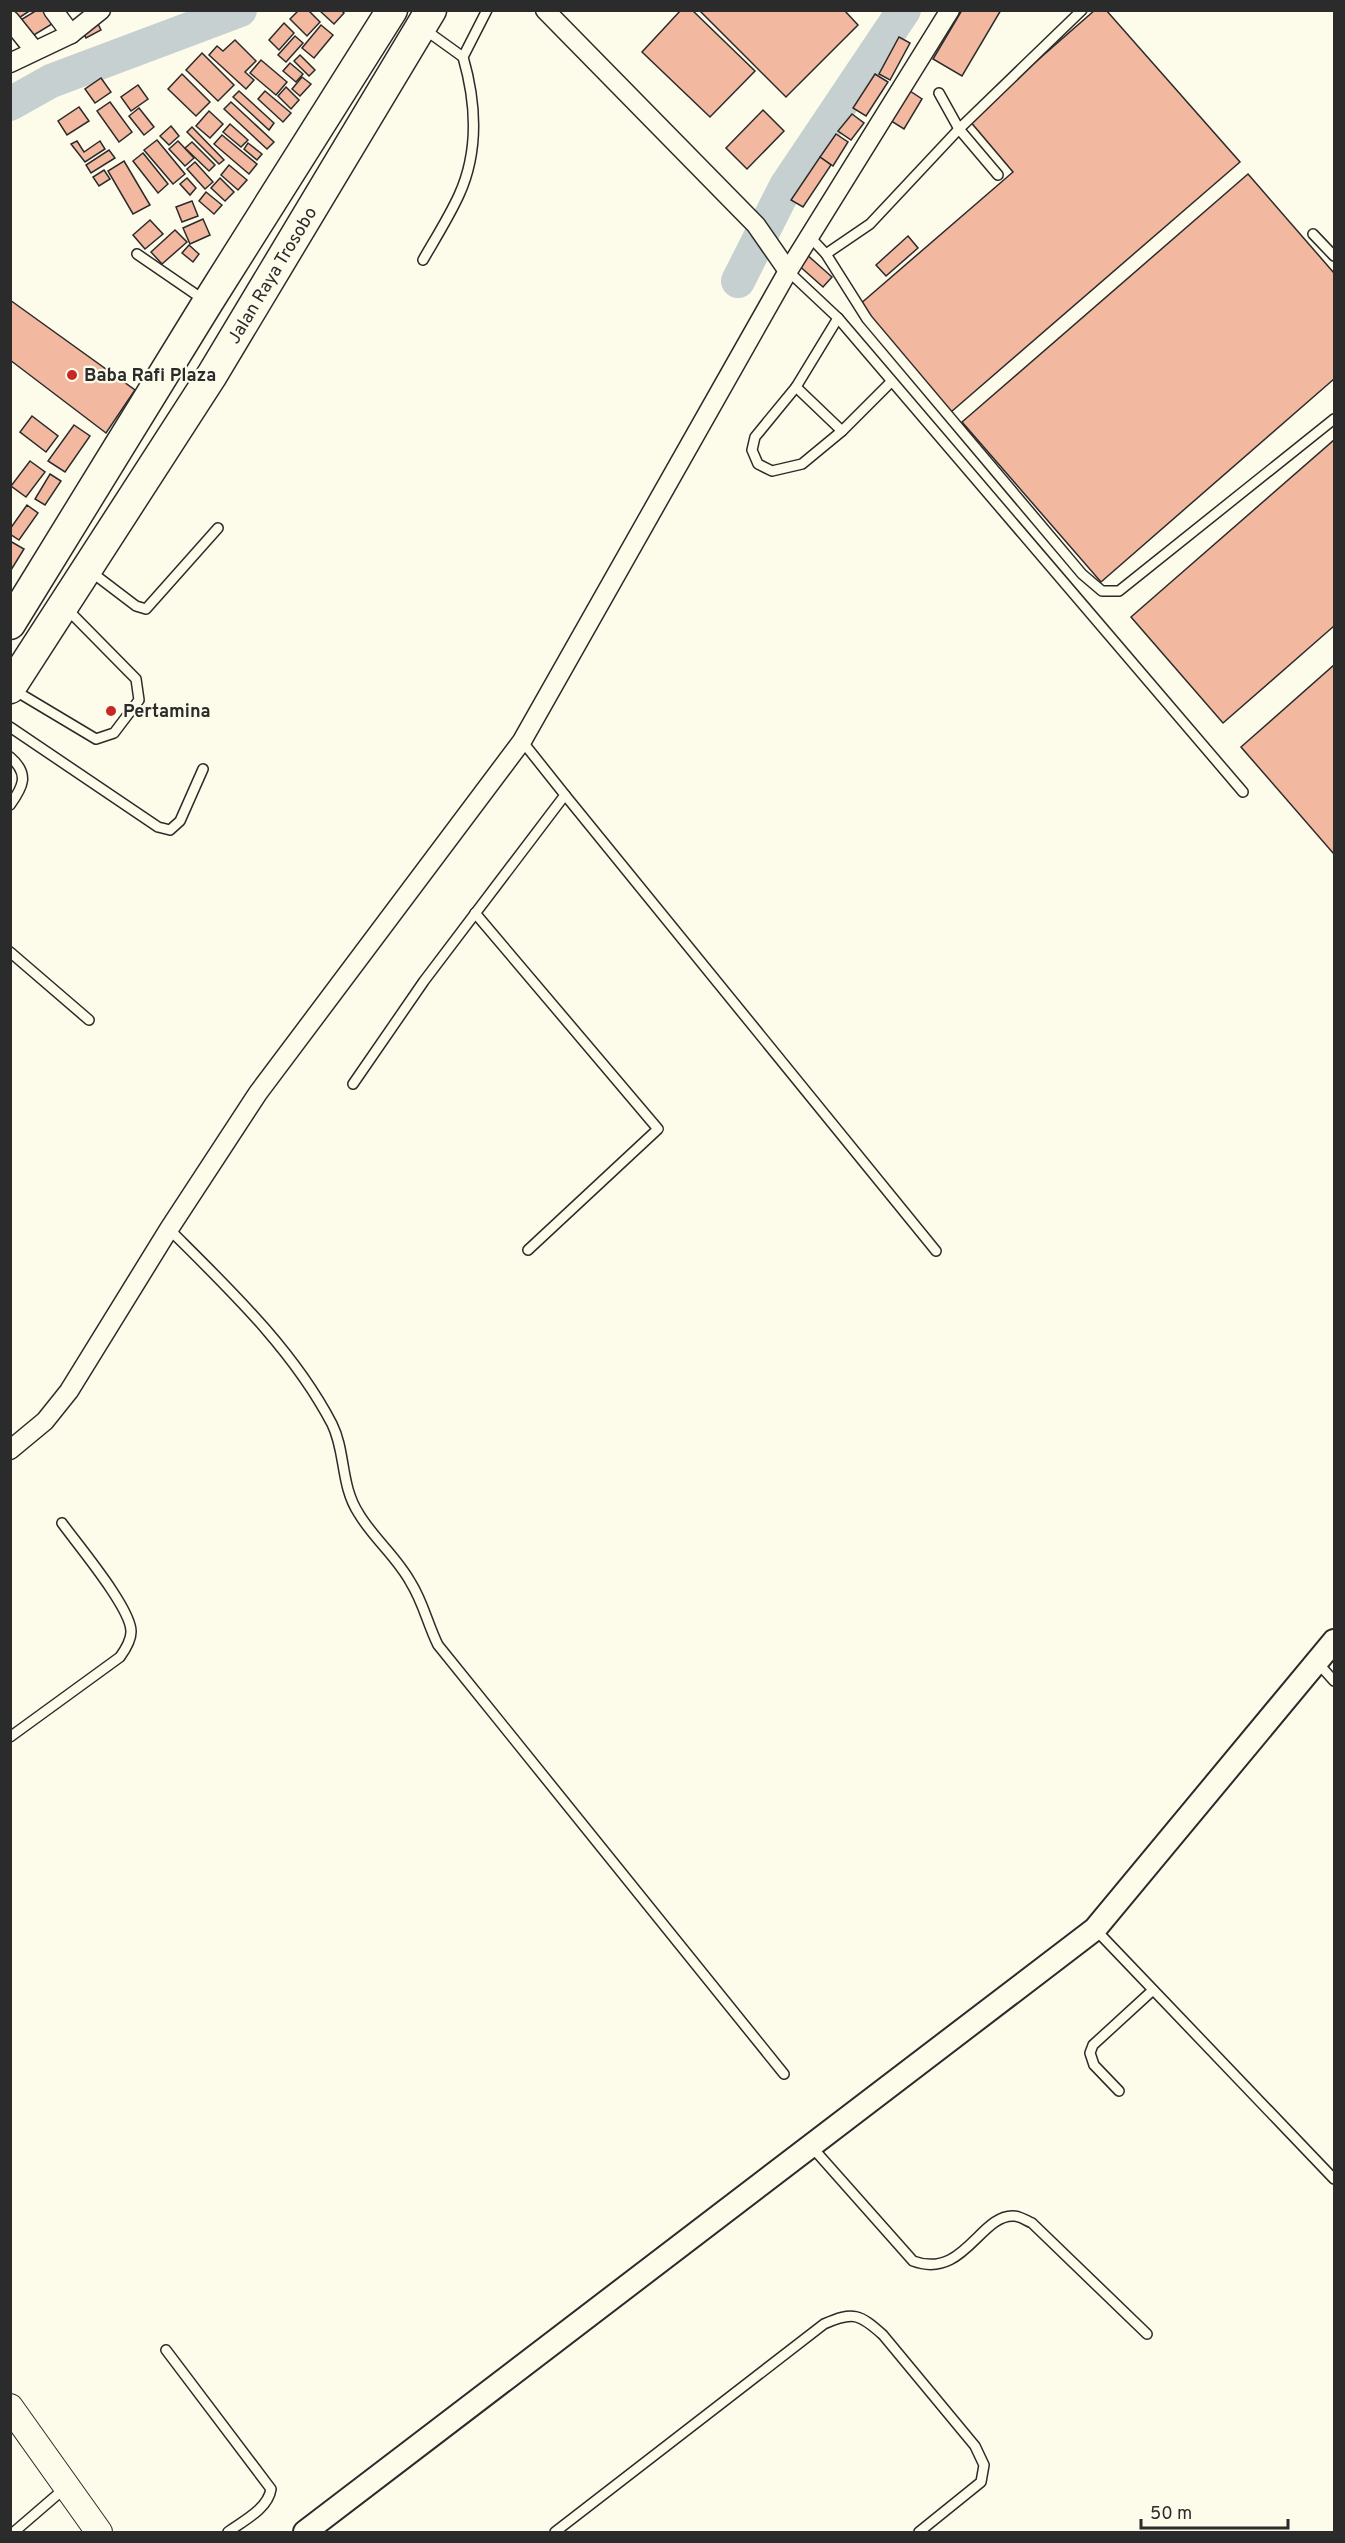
<svg xmlns="http://www.w3.org/2000/svg" width="1345" height="2543" viewBox="0 0 1345 2543" font-family="Overpass,sans-serif">
  <rect width="100%" height="100%" fill="#fdfbea"/>
  <g fill="none" stroke-linecap="round" stroke-linejoin="round">
    <g stroke="#c7d0d0" stroke-width="34">
      <polyline points="10,104 51,81 240,10"/>
      <polyline points="738,281 786,186 904,10"/>
    </g>
  </g>
  <g fill="#f2b8a0" stroke="#2b2b2b" stroke-width="1.5">
    <polygon points="10,10 31,10 14,21"/>
    <polygon points="37,10 44,10 52,24 29,38 19,21"/>
    <polygon points="299,10 308,10 320,22 307,36 290,19"/>
    <polygon points="319,10 341,10 344,13 334,24"/>
    <polygon points="681,10 692,10 755,71 710,117 642,52"/>
    <polygon points="699,10 844,10 858,25 786,97"/>
    <polygon points="962,10 1001,10 962,76 933,59"/>
    <polygon points="1095,10 1106,10 1240,162 951,412 859,305 1013,172 969,120"/>
    <polygon points="97,22 101,30 86,38 82,30"/>
    <polygon points="284,23 294,33 279,50 269,40"/>
    <polygon points="321,25 333,35 314,58 302,48"/>
    <polygon points="295,36 303,43 286,62 278,55"/>
    <polygon points="899,37 910,43 890,80 879,74"/>
    <polygon points="235,40 256,61 245,72 254,80 246,89 209,55 217,46 223,51"/>
    <polygon points="202,53 234,85 218,101 186,70"/>
    <polygon points="300,55 315,70 309,76 294,61"/>
    <polygon points="261,60 287,82 276,95 250,73"/>
    <polygon points="290,63 303,74 296,82 283,71"/>
    <polygon points="182,74 210,102 196,116 168,89"/>
    <polygon points="875,74 888,82 866,116 853,108"/>
    <polygon points="302,77 311,84 300,96 292,89"/>
    <polygon points="101,78 111,92 95,103 85,89"/>
    <polygon points="138,85 148,99 131,111 121,97"/>
    <polygon points="286,87 299,100 291,109 278,96"/>
    <polygon points="907,89 922,99 904,129 888,119"/>
    <polygon points="239,91 274,123 269,130 233,97"/>
    <polygon points="265,91 291,113 283,122 258,99"/>
    <polygon points="110,102 132,132 119,142 97,111"/>
    <polygon points="231,102 274,142 267,149 224,109"/>
    <polygon points="79,107 89,121 67,135 58,121"/>
    <polygon points="139,108 154,127 144,135 129,116"/>
    <polygon points="763,110 784,131 747,169 726,148"/>
    <polygon points="209,111 223,124 210,138 196,126"/>
    <polygon points="852,114 864,123 851,140 838,131"/>
    <polygon points="230,124 248,140 241,147 223,132"/>
    <polygon points="171,126 179,136 169,145 160,136"/>
    <polygon points="192,127 224,160 219,164 187,132"/>
    <polygon points="836,134 848,142 833,166 820,157"/>
    <polygon points="222,135 257,164 249,174 214,144"/>
    <polygon points="157,140 185,174 173,184 144,150"/>
    <polygon points="77,141 84,152 100,141 105,149 85,162 71,144"/>
    <polygon points="178,141 194,158 185,166 169,149"/>
    <polygon points="192,142 215,165 209,171 185,148"/>
    <polygon points="248,143 262,154 257,160 244,149"/>
    <polygon points="109,150 115,158 91,173 86,165"/>
    <polygon points="143,153 168,184 158,193 133,161"/>
    <polygon points="820,157 831,165 803,207 791,200"/>
    <polygon points="124,161 150,205 133,214 108,171"/>
    <polygon points="195,162 213,182 205,189 187,169"/>
    <polygon points="229,165 247,180 238,190 221,175"/>
    <polygon points="104,170 110,179 99,186 93,177"/>
    <polygon points="1248,174 1334,273 1334,379 1101,582 962,422"/>
    <polygon points="187,178 196,188 190,195 180,184"/>
    <polygon points="220,178 234,192 225,201 211,188"/>
    <polygon points="206,192 222,205 214,214 199,201"/>
    <polygon points="192,201 198,216 182,222 176,207"/>
    <polygon points="203,219 210,235 190,244 183,228"/>
    <polygon points="150,220 163,234 145,249 133,235"/>
    <polygon points="175,230 187,242 162,264 151,252"/>
    <polygon points="908,236 918,248 886,276 876,265"/>
    <polygon points="189,245 199,254 193,262 182,253"/>
    <polygon points="805,253 832,277 823,287 796,263"/>
    <polygon points="10,300 135,390 106,433 10,360"/>
    <polygon points="32,416 58,436 46,452 20,432"/>
    <polygon points="74,425 90,436 65,472 48,461"/>
    <polygon points="1334,440 1334,626 1223,723 1131,617"/>
    <polygon points="30,461 45,472 26,497 11,486"/>
    <polygon points="50,474 61,481 45,505 35,499"/>
    <polygon points="27,505 38,513 19,540 10,534 10,529"/>
    <polygon points="10,541 24,549 11,570 10,569"/>
    <polygon points="1334,665 1334,851 1333,853 1241,747"/>
  </g>
  <g fill="none" stroke-linecap="round" stroke-linejoin="round">
    <defs>
      <g id="service">
        <polyline points="424,29 463,57"/>
        <polyline points="939,93 959,129 998,175"/>
        <polyline points="1313,234 1334,256"/>
        <polyline points="809,236 826,254 870,224 959,129 1082,10"/>
        <polyline points="137,254 204,300"/>
        <polyline points="826,254 867,319 1082,574 1102,591 1119,591 1334,419"/>
        <path d="M423,260C435,239 449,217 459,195C479,151 476,102 463,57L487,10"/>
        <polyline points="788,271 838,318 1243,792"/>
        <polyline points="838,318 796,387 755,437 752,450 758,464 772,471 802,464 842,431 891,382"/>
        <polyline points="796,387 842,431"/>
        <polyline points="90,571 136,606 146,609 218,528"/>
        <polyline points="14,690 96,739 114,733 139,700 136,679 66,608"/>
        <polyline points="10,727 158,827 170,830 180,821 203,769"/>
        <path d="M10,757C30,774 23,787 10,805"/>
        <polyline points="565,795 936,1251"/>
        <polyline points="475,913 658,1129 528,1250"/>
        <polyline points="10,952 89,1020"/>
        <polyline points="353,1084 424,981 565,795 522,741"/>
        <path d="M169,1229C228,1288 293,1349 332,1424C346,1452 340,1485 359,1514C374,1539 397,1557 411,1583C423,1602 428,1625 438,1645L784,2074"/>
        <polyline points="1317,1662 1334,1681"/>
        <path d="M10,1737L120,1657C125,1650 131,1641 131,1632C132,1609 77,1544 62,1523"/>
        <polyline points="1095,1929 1334,2179"/>
        <polyline points="1119,2091 1094,2065 1090,2053 1093,2045 1153,1990"/>
        <path d="M811,2146L913,2261C964,2280 980,2214 1014,2216C1020,2216 1027,2221 1032,2223L1147,2334"/>
        <path d="M166,2350L271,2489C268,2509 243,2521 228,2532"/>
        <polyline points="14,2532 65,2488"/>
        <path d="M555,2532L824,2324C853,2311 860,2314 883,2335L975,2446L984,2465L981,2482L919,2532"/>
      </g>
      <g id="minor">
        <polyline points="53,10 71,34"/>
        <polyline points="545,10 756,225 788,271"/>
        <polyline points="10,20 34,50"/>
        <polyline points="10,63 71,34 101,10"/>
        <polyline points="10,1450 45,1421 69,1391 169,1229 258,1093 522,741 788,271 950,10"/>
      </g>
      <polyline id="tertiary" points="305,2532 1095,1929 1334,1641"/>
      <polyline id="secondary" points="10,2407 99,2532"/>
      <g id="trunk">
        <polyline points="10,624 208,302 392,10"/>
        <path id="s1" d="M10,688L212,375L431,10"/>
      </g>
    </defs>
    <use href="#service" stroke="#2b2b2b" stroke-width="12"/>
    <use href="#minor" stroke="#2b2b2b" stroke-width="21"/>
    <use href="#tertiary" stroke="#2b2b2b" stroke-width="26"/>
    <use href="#secondary" stroke="#2b2b2b" stroke-width="28"/>
    <use href="#trunk" stroke="#2b2b2b" stroke-width="33"/>
    <use href="#service" stroke="#fdfbea" stroke-width="9"/>
    <use href="#minor" stroke="#fdfbea" stroke-width="18"/>
    <use href="#tertiary" stroke="#fdfbea" stroke-width="22"/>
    <use href="#secondary" stroke="#fdfbea" stroke-width="26"/>
    <use href="#trunk" stroke="#fdfbea" stroke-width="30"/>
  </g>
  <g fill="#c62828" stroke="#fdfbea" stroke-width="2">
    <circle cx="72" cy="375" r="6"/>
    <circle cx="111" cy="711" r="6"/>
  </g>
  <g text-anchor="middle" stroke-width="4.5" stroke-linejoin="round" paint-order="stroke">
    <g font-size="18" fill="#2b2b2b" stroke="#fdfbea">
      <text dy="6" stroke="none"><textPath href="#s1" startOffset="489">Jalan Raya Trosobo</textPath></text>
    </g>
    <g font-size="18" font-weight="bold" fill="#2b2b2b" stroke="#fdfbea" text-anchor="start">
      <text x="84" y="381">Baba Rafi Plaza</text>
      <text x="123" y="717">Pertamina</text>
    </g>
  </g>
  <rect width="1345" height="2543" fill="none" stroke="#2b2b2b" stroke-width="24"/>
  <path d="M1141 2519v9h147v-9" fill="none" stroke="#2b2b2b" stroke-width="3"/>
  <text x="1150" y="2519" font-size="18" fill="#2b2b2b" stroke="#fdfbea" stroke-width="4.5" paint-order="stroke">50 m</text>
</svg>
